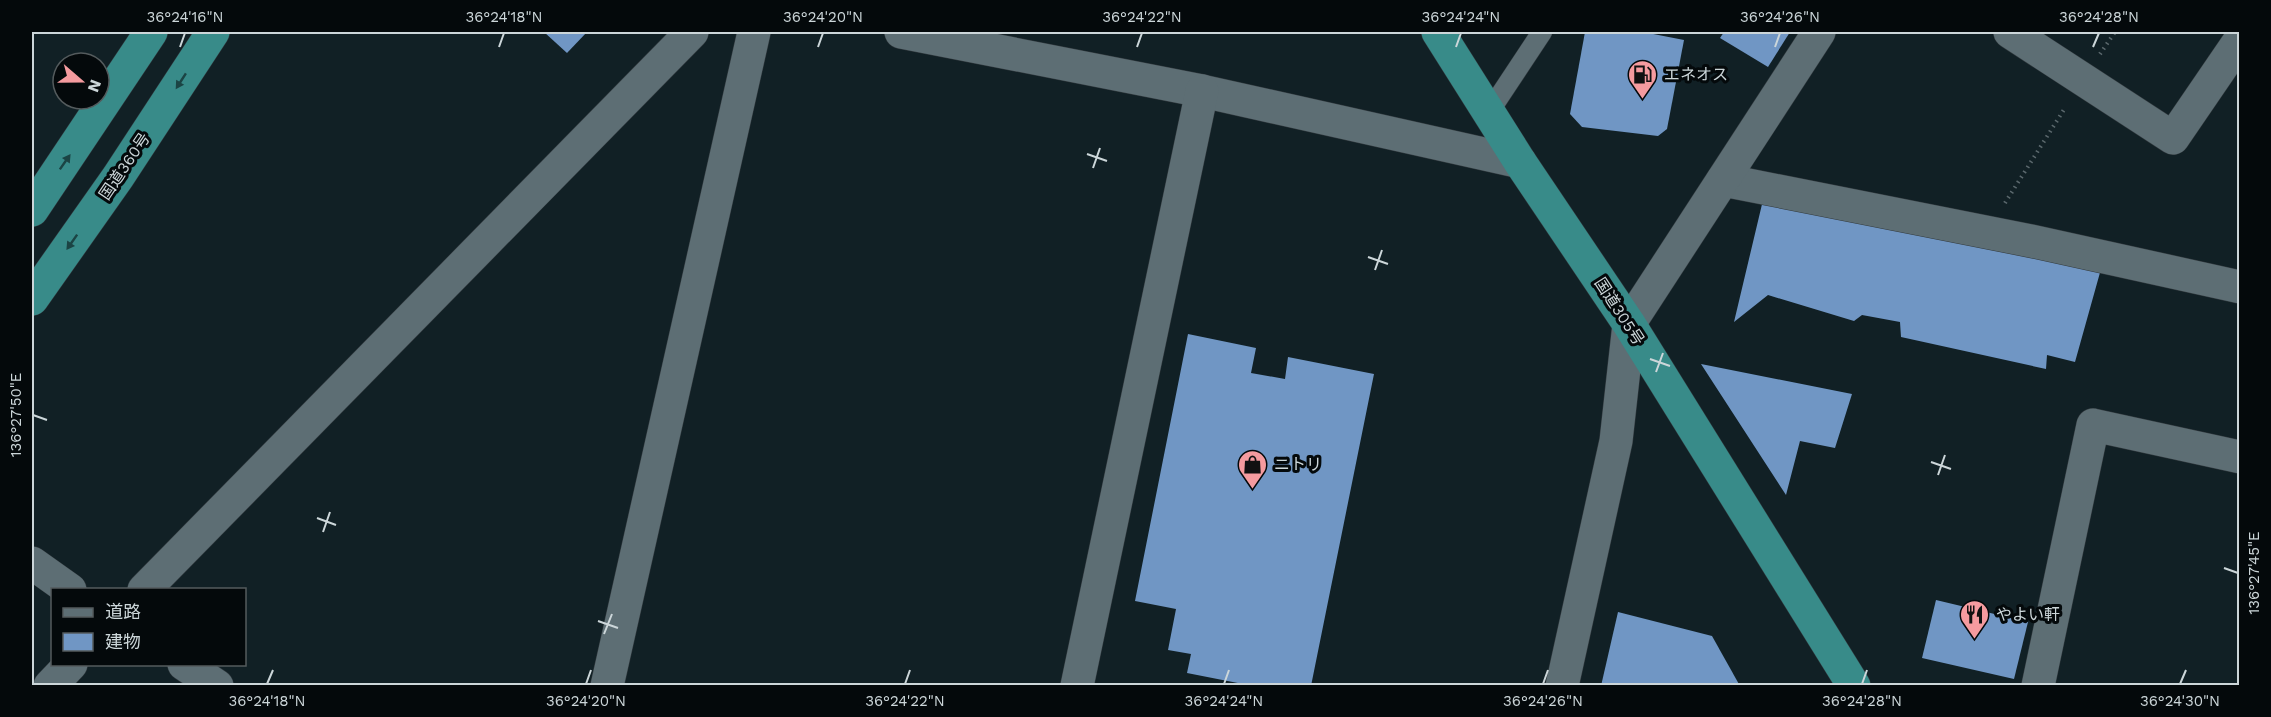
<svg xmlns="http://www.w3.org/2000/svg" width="2271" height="717" viewBox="0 0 2271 717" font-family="'Work Sans','Noto Sans JP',sans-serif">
  <rect width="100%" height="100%" fill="#112025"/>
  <g fill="#7096c4">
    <polygon points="544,32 587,32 567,53"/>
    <polygon points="1585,32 1643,32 1684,40 1667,129 1658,136 1582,127 1570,114"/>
    <polygon points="1724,32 1790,32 1768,67 1720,38"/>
    <polygon points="1763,200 2101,269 2075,362 2047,355 2046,369 1901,337 1900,322 1862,315 1854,321 1768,295 1734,322"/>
    <polygon points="1188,334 1256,348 1251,373 1285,379 1288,357 1374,374 1311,686 1253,686 1187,673 1191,654 1168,650 1176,609 1135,601"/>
    <polygon points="1701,364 1852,394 1835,448 1800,441 1786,495"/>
    <polygon points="1936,600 2028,622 2014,679 1922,658"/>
    <polygon points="1618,612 1712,636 1740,686 1601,686"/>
  </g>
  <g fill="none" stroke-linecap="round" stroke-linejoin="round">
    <defs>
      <polyline id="service" points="1489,112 1542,32"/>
      <g id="minor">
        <polyline points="901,32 1202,91 1520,162"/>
        <polyline points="2010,32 2173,138 2240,40"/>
        <polyline points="1723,180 2031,241 2240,287"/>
        <polyline points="32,563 70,590"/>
        <polyline points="144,590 692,32"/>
        <polyline points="184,664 217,686"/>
        <polyline points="50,686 71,664"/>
        <polyline points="607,686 754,32"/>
        <polyline points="1077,686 1202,91"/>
        <polyline points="1562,686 1616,441 1629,324"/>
        <polyline points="2038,686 2093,425 2240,457"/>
      </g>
      <polyline id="tertiary" points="1629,324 1819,32"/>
      <g id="trunk">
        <polyline points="1438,32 1520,162 1629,324 1854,686"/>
        <polyline points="32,210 151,32"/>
        <polyline points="32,299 118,177 213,32"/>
      </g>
    </defs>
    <use href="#service" stroke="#323a3f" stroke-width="21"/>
    <use href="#minor" stroke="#323a3f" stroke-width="34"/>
    <use href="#tertiary" stroke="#323a3f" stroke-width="34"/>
    <use href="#trunk" stroke="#323a3f" stroke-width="34"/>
    <g stroke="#5b686d" stroke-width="4" stroke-dasharray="1.5 4.5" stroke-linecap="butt">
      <polyline points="2100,54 2115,32"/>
      <polyline points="2005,203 2065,108"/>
    </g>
    <use href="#service" stroke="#5d6e74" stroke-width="20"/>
    <use href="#minor" stroke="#5d6e74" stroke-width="33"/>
    <use href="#tertiary" stroke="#5d6e74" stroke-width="33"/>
    <use href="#trunk" stroke="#388b89" stroke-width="33"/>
  </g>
  <defs><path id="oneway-solid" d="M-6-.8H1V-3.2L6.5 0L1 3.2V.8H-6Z" transform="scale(1.5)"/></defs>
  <g fill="#1b4444">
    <use href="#oneway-solid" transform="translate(181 81) rotate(123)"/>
    <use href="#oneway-solid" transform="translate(65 162) rotate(-55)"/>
    <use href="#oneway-solid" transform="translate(72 242) rotate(125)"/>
  </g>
  <path fill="none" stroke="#ccd6d9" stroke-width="2" d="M180,47L185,33M499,47L504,33M818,47L823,33M1137,47L1142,33M1456,47L1461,33M1775,47L1780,33M2093,47L2099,33M1087,154L1107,161M1093,168L1100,148M1368,257L1388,264M1375,270L1382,250M1650,359L1670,366M1656,372L1663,353M33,415L47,420M1931,462L1951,469M1938,475L1945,455M317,518L336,525M323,532L330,512M2224,568L2238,573M598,621L618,628M604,634L612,614M267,684L273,670M586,684L591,670M905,684L910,670M1224,684L1229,670M1543,684L1548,670M1862,684L1867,670M2180,684L2186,670"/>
  <defs>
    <symbol id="fuel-pin" viewBox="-11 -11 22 30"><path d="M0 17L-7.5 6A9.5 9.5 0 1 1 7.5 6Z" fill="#f59b9f" stroke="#04090b"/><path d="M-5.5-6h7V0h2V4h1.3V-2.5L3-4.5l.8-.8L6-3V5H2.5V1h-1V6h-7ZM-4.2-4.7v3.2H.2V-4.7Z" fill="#111"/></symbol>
    <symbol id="shop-pin" viewBox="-11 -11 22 30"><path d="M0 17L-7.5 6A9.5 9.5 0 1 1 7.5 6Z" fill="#f59b9f" stroke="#04090b"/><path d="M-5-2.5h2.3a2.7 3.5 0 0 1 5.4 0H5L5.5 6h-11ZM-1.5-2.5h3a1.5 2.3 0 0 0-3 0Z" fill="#111"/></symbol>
    <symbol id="restaurant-pin" viewBox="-11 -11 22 30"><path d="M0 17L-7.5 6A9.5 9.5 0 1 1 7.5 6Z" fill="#f59b9f" stroke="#04090b"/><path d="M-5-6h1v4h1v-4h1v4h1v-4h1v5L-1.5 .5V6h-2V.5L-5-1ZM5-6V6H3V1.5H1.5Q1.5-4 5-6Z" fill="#111"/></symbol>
  </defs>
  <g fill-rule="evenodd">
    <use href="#fuel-pin" x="1626" y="58" width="33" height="45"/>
    <use href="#shop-pin" x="1236" y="448" width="33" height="45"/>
    <use href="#restaurant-pin" x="1958" y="598" width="33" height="45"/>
  </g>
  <g text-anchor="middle" stroke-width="6" stroke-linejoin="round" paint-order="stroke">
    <g font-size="16" fill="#ccd6d9" stroke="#04090b" text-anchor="start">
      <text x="1664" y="80">エネオス</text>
      <text x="1274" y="470">ニトリ</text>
      <text x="1996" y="620">やよい軒</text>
    </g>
    <g font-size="16" fill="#ccd6d9" stroke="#04090b">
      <text transform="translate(124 166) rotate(-56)" y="6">国道360号</text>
      <text transform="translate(1620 311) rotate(57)" y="6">国道305号</text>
    </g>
  </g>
  <rect width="2271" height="717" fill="none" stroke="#04090b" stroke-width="66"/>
  <rect x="51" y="588" width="195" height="78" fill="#04090b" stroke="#545b5d" stroke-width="1.5"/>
  <rect x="63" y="608" width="30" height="9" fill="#5d6e74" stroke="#545b5d" stroke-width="1.5"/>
  <text x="105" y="618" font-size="18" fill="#ccd6d9">道路</text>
  <rect x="63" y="633" width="30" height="18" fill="#7096c4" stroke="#545b5d" stroke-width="1.5"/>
  <text x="105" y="648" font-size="18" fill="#ccd6d9">建物</text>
  <g transform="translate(81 81) rotate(110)"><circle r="28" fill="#04090b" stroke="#545b5d" stroke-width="1.5"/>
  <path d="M0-4.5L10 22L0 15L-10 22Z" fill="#f59b9f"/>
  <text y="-9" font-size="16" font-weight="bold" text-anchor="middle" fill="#ccd6d9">N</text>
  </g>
  <rect x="33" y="33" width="2205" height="651" fill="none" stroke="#ccd6d9" stroke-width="2"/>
  <g font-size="15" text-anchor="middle" fill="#ccd6d9">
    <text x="185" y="22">36°24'16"N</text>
    <text x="504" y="22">36°24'18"N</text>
    <text x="823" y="22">36°24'20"N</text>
    <text x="1142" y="22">36°24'22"N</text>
    <text x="1461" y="22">36°24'24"N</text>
    <text x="1780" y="22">36°24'26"N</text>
    <text x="2099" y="22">36°24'28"N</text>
    <text transform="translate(16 415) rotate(-90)" y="5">136°27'50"E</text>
    <text transform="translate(2254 573) rotate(-90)" y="5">136°27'45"E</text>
    <text x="267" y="706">36°24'18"N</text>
    <text x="586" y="706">36°24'20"N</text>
    <text x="905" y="706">36°24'22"N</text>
    <text x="1224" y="706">36°24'24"N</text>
    <text x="1543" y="706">36°24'26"N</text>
    <text x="1862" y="706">36°24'28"N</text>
    <text x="2180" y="706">36°24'30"N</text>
  </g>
</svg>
